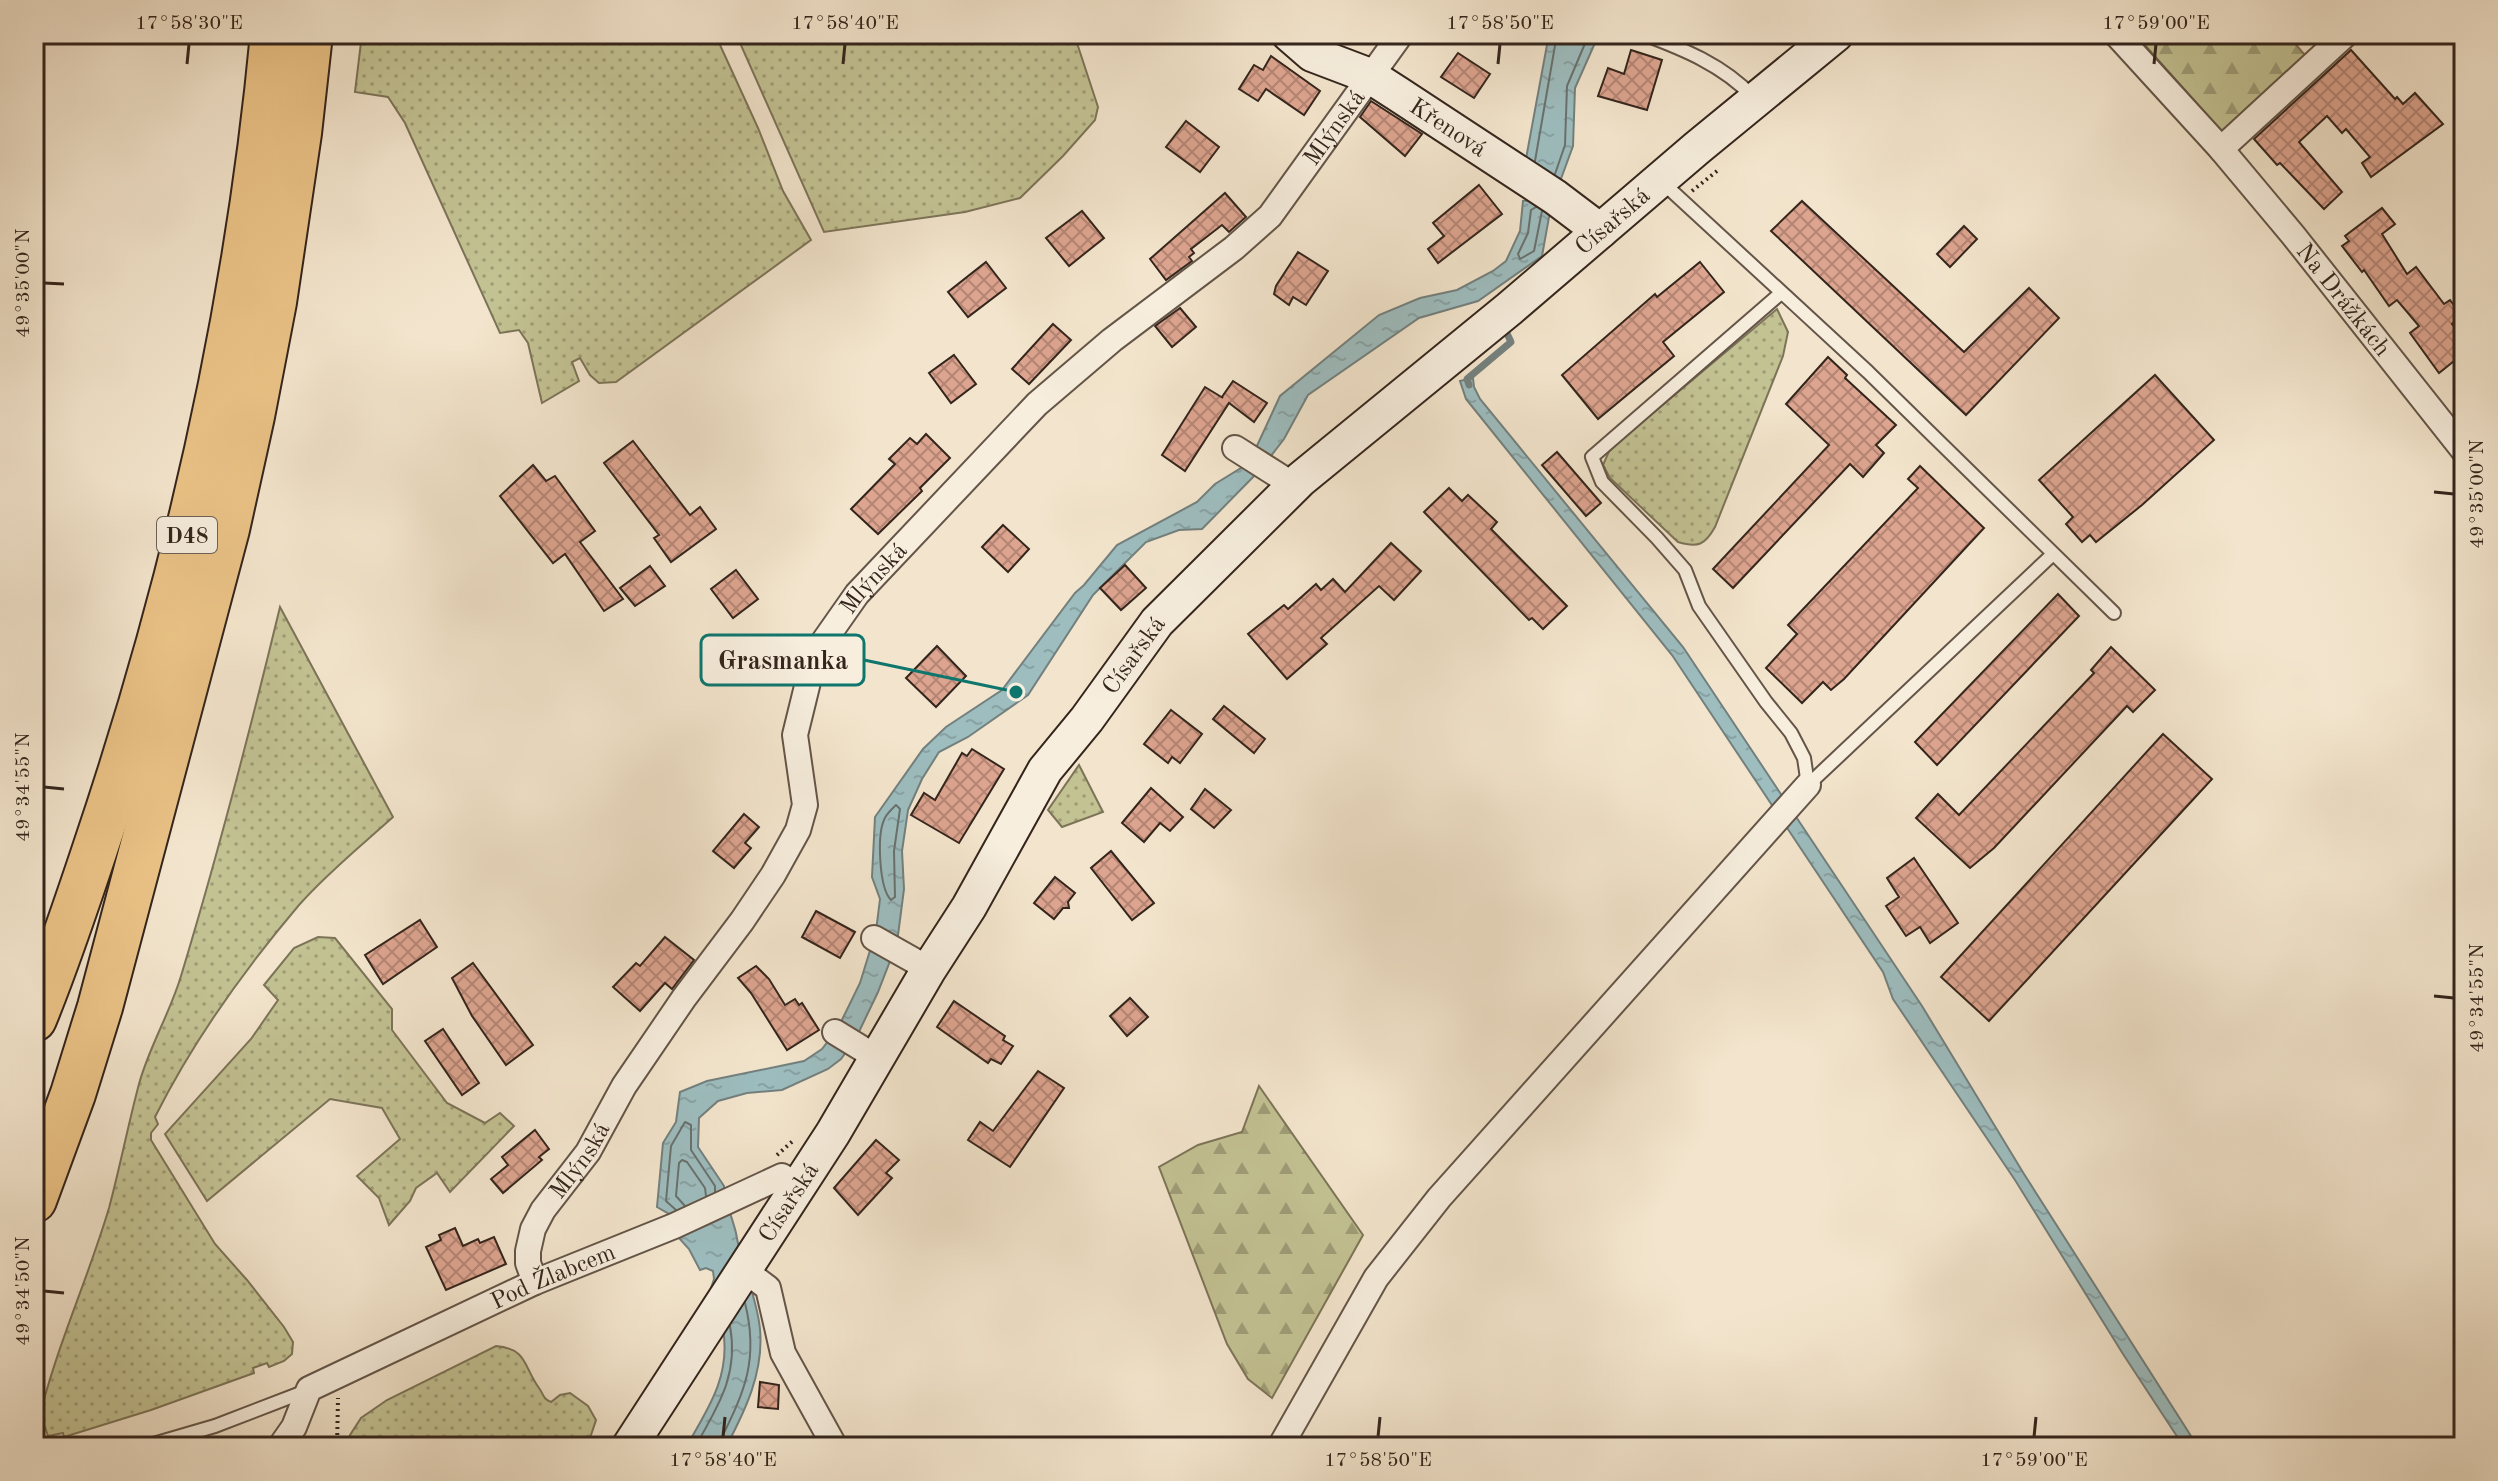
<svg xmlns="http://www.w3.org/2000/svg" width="2498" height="1481" viewBox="0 0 2498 1481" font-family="'Old Standard TT',serif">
  <defs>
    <pattern id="grass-dots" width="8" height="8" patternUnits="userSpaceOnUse" patternTransform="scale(2)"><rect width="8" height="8" fill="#c3c293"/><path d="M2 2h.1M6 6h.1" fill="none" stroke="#9f9d77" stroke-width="1.8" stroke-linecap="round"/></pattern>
    <pattern id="forest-firs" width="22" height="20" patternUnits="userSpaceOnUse" patternTransform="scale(2)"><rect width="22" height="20" fill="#c3c293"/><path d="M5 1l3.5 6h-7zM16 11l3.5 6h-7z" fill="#9f9d77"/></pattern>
    <pattern id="water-ripples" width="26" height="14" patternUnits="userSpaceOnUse" patternTransform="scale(2)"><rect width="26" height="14" fill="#9dbdbf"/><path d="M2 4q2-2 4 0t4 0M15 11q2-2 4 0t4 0" fill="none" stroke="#88a2a4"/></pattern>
    <pattern id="building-cross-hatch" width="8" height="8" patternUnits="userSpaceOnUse" patternTransform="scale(2)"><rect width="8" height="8" fill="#dda48f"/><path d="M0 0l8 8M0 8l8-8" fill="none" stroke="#b48574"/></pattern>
  </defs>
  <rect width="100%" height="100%" fill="#f3e5cd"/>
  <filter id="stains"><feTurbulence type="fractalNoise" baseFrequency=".0025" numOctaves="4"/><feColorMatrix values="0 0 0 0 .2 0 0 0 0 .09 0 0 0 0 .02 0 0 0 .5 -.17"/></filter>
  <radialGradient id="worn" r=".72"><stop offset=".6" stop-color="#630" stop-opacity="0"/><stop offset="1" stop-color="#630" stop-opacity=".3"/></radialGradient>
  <g fill="url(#grass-dots)" stroke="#7c7458" stroke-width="2">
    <polygon points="362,34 715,34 758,128 783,191 811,240 616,382 599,383 590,375 580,358 572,362 579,381 542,403 528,343 519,330 500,333 405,123 388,97 355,92"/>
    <polygon points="736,34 1074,34 1098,107 1095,120 1063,156 1020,198 965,212 824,232"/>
    <path d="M1777,309L1788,332L1783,356L1715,527C1705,545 1698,548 1678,542L1610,478L1603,465L1610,449Z"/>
    <path d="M280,607L393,817C362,845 327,873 299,905C244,970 193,1041 155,1117L158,1124L151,1133V1140L215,1244L247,1280L284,1327L293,1342L292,1354L284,1361L269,1367L267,1363L253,1368L254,1373L151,1410L64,1437L63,1433L48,1436L45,1427H37C54,1352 87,1282 109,1208C120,1167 128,1125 139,1084C149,1047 170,1013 181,976C218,854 250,731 280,607Z"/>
    <polygon points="1079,765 1103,812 1062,827 1048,810"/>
    <polygon points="318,937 335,938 392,1009 392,1030 447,1103 485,1123 500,1113 514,1126 450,1192 437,1173 416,1188 410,1201 389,1225 379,1198 357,1176 400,1139 382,1108 330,1099 207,1201 165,1134 251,1039 278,1000 264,985 294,948"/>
    <path d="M496,1346C528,1349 523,1366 539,1388C544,1395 543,1399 551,1402L560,1395L570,1393L588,1406L596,1420L587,1447H351L350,1435L361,1418L387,1400Z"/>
  </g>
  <g fill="url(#forest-firs)" stroke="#7c7458" stroke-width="2">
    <polygon points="2135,34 2287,34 2309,60 2225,135"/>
    <polygon points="1259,1086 1363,1235 1272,1398 1248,1379 1227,1344 1159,1167 1198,1145 1242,1132"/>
  </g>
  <g fill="url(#water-ripples)" stroke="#73807e" stroke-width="2">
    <path d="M1549,34H1599L1575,88L1573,146L1551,206L1542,256L1478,301L1419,318L1308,395L1284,439L1260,470L1202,529L1179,530L1146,542L1093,595L1028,695L968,737L939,752L922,779L908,810L902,851L904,889L897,943L878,992L856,1038L841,1059L828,1069L782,1090L747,1093L718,1101L699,1118L698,1147L724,1186C723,1195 733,1220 736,1233C741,1265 757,1297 760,1329C764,1372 745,1411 726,1447H686C708,1409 731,1376 723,1329C721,1317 716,1305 713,1293L710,1291L714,1279L713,1271L706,1268L700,1270L689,1249L678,1237L669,1214L657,1207L663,1143L676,1122L680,1092L707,1081L804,1061L822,1049L838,1028L860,983L876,931L880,899L872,877L875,817L923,749L946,727L1002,690L1075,593L1084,585L1117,545L1197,502L1215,484L1249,463L1280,396L1379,315L1420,298L1457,290L1493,271L1506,261L1520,231L1523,201L1538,199L1525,164Z"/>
    <polygon points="1473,378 1474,387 1480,399 1683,647 1922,1006 2024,1174 2198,1447 2184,1447 2123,1354 2015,1180 1893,999 1883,972 1672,655 1466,399 1460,381"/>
  </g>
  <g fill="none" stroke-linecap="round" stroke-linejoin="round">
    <g stroke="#68716e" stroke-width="2">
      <polyline points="1535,161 1557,34"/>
      <polyline points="1555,174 1565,145 1567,86 1589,34"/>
      <polyline points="1536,207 1531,210 1528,233 1518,254 1520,259 1534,251 1542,211"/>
      <path d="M896,805L900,809L894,851L895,897L891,900C879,888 877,836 884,820C886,814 892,809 896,805Z"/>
      <polyline points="685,1206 676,1196 679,1163 682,1160 687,1162 705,1188 706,1196"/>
      <polyline points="676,1210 666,1201 671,1146 685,1122 691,1125 691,1150 715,1186 715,1192"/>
      <path d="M695,1447C718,1406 739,1375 730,1326"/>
      <path d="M720,1447V1441C745,1391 759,1359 745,1303"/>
    </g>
    <polyline stroke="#73807e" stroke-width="7" points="1469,385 1467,379 1511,342 1503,325"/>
  </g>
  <g fill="url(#building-cross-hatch)" stroke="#34251c" stroke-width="2">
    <polygon points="1631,50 1662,60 1647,110 1598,96 1608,68 1624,74"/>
    <polygon points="2351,50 2395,99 2397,97 2403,104 2415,93 2443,124 2371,177 2362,163 2370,157 2346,129 2342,133 2327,116 2299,142 2342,192 2324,209 2280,163 2277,165 2254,139"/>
    <polygon points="1458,53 1490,74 1474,98 1441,77"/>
    <polygon points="1271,56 1320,91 1304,115 1266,89 1258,101 1239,89 1254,65 1263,70"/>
    <polygon points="1371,101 1422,134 1405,156 1360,117"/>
    <polygon points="1186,121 1219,147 1200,172 1166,147"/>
    <polygon points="1479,185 1502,214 1438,263 1428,249 1444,236 1433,223"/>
    <polygon points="1225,193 1246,217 1229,232 1222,225 1191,249 1194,253 1189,257 1192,261 1166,280 1150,259"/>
    <polygon points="1802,201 1964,352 2029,288 2059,318 1966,415 1771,231"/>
    <polygon points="2382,208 2395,224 2382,234 2407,274 2416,267 2444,304 2450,300 2462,316 2452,324 2464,339 2464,353 2439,373 2410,333 2419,326 2397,300 2389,306 2364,270 2362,272 2342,246 2349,241 2345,236"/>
    <polygon points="1082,211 1104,238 1069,266 1046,238"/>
    <polygon points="1964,226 1977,239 1950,267 1937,254"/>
    <polygon points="1298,252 1328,271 1306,305 1293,297 1289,305 1274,294 1276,286"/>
    <polygon points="986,262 1006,288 968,317 948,292"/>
    <polygon points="1700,262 1724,292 1663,342 1674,356 1598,419 1562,375 1655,294 1657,297"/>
    <polygon points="1180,308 1196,327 1172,347 1155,326"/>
    <polygon points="1053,324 1071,340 1029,384 1012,369"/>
    <polygon points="954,355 976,384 951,403 929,373"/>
    <polygon points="1828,357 1847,375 1845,378 1896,425 1876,445 1884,453 1863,477 1850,464 1733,588 1713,569 1829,445 1786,404"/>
    <polygon points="2155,375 2214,440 2142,505 2096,542 2090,535 2082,542 2066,524 2073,517 2039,480"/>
    <polygon points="1233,381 1267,403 1254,422 1229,403 1185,471 1162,455 1205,387 1223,398 1222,397"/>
    <polygon points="926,434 950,458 920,488 922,491 878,534 851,509 895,464 889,459 910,438 917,444"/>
    <polygon points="633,441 690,515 700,507 716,529 671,562 654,538 659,535 604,463"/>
    <polygon points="1557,452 1601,503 1586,516 1542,465"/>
    <polygon points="533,465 546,481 555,476 595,531 580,542 623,599 604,611 565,554 553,563 500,496"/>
    <polygon points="1920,466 1984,528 1844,679 1831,690 1823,682 1802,703 1766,668 1797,634 1788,625 1918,488 1908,479"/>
    <polygon points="1449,488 1462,501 1468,495 1497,522 1491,529 1567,606 1543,629 1532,618 1529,620 1424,512"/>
    <polygon points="1003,525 1029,549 1008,572 982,547"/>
    <polygon points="1391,543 1421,571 1394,600 1379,586 1321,638 1327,644 1287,679 1248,634 1284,605 1288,609 1316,584 1321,590 1333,579 1345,592"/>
    <polygon points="1125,565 1146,588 1121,610 1100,588"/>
    <polygon points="650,566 665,586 635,606 620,588"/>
    <polygon points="736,570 758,599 733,618 711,589"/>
    <polygon points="2058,594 2079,616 1937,765 1915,742"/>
    <polygon points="937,646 966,676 936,707 906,678"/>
    <polygon points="2111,647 2155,690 2133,712 2127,706 1994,848 1970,868 1916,818 1938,794 1959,815 2094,673 2091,670"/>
    <polygon points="1224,706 1265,739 1254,753 1213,719"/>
    <polygon points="1171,710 1202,734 1180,763 1172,757 1168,763 1144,744"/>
    <polygon points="2163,734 2212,779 1989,1021 1941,977"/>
    <polygon points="972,749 1004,769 959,843 911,815 924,793 935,800 962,753 967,756"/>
    <polygon points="1151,788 1183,817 1170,831 1160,823 1144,842 1122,823"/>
    <polygon points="1205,789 1231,810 1214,828 1191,809"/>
    <polygon points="744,814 759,827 745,843 751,848 734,868 713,851"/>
    <polygon points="1111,851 1154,903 1132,920 1091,868"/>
    <polygon points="1914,858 1958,923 1930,943 1920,927 1906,936 1886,906 1899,897 1887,878"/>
    <polygon points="1055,877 1075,893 1068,902 1069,908 1063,908 1054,919 1034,903"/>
    <polygon points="816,911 855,932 840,958 802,937"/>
    <polygon points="420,920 437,947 383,984 365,955"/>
    <polygon points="665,937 694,960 672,989 665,983 640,1011 613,987 636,963 640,966"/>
    <polygon points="473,963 533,1045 506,1065 472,1016 452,978"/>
    <polygon points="756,966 769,979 785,1005 795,999 799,1005 802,1003 819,1030 787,1050 751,993 738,978"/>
    <polygon points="1130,998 1148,1017 1127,1036 1110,1016"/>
    <polygon points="954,1001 1005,1036 1003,1040 1013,1046 1001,1064 991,1059 988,1063 937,1027"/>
    <polygon points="443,1029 479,1083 462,1095 425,1041"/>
    <polygon points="1038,1071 1064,1088 1010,1167 968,1140 980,1122 993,1131"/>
    <polygon points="535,1130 549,1149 539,1157 542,1160 503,1193 491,1179 508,1165 502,1157"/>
    <polygon points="876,1140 899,1160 886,1173 892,1178 858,1215 834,1188"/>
    <polygon points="455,1228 463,1246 478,1239 480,1243 494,1237 506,1264 446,1290 426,1247 441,1240 439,1235"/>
    <polygon points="760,1382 779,1385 778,1409 758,1407"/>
  </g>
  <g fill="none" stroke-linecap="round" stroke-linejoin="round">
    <defs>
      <g id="lane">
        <path d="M1643,34C1683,49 1723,65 1753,97"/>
        <polyline points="1662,182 1868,372 2114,613"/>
        <polyline points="1781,293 1592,457 1602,482 1657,538 1685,570 1699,606 1766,702 1791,733 1804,758 1808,785"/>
        <polyline points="1808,785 2053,554"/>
        <polyline points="143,1447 215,1426 306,1391"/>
      </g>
      <g id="street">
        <path id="s1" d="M2116,34L2221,149L2293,235L2464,451"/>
        <polyline points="2221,149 2346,34"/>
        <polyline points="1235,448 1295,486"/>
        <polyline points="874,938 929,969"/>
        <polyline points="835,1032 879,1059"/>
        <polyline points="744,1270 768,1288 783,1353 835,1447"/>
        <path id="s2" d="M535,1282L528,1263V1251L533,1229L543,1210L588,1152L624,1086L684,998L742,921L773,875L798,830L805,805L795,735L809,678L824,641L857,594L1037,404L1112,340L1234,248L1270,216L1401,34"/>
        <path id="s3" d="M280,1447L294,1427L309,1389L535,1282L674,1226L782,1176L799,1186"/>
        <polyline points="1280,1447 1376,1278 1439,1198 1808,785"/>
      </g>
      <g id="secondary">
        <path id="s4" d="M1289,34L1312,54L1370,76L1398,94L1555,197L1600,231"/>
        <path id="s5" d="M629,1447L833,1133L929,969L969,907L1045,770L1087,719L1157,622L1301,479L1509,309L1697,148L1836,34"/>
      </g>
      <g id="highway">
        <path d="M34,1019C57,963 76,906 95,849C184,586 247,311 273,34"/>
        <polyline points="34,1200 73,1094 100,1007 227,529 252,416 274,302 299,133 310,34"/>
      </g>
    </defs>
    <use href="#lane" stroke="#645548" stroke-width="16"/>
    <use href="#street" stroke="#645548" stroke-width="28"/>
    <use href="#secondary" stroke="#34251c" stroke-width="38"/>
    <use href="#highway" stroke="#34251c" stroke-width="48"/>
    <g stroke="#34251c" stroke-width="4" stroke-dasharray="2 4" stroke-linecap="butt">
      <polyline points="2294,34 2303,44"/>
      <polyline points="1692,191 1717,171 1715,169"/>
      <polyline points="777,1155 794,1140"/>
      <polyline points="337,1447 338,1398"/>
    </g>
    <use href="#lane" stroke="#f7eede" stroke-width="12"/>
    <use href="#street" stroke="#f7eede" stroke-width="24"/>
    <use href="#secondary" stroke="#f7eede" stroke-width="34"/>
    <use href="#highway" stroke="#eac286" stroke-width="44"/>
  </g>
  <path fill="none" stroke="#34251c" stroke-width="3" d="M187,64L189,44M843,64L845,44M1498,64L1500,44M2154,64L2156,44M44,283L64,284M2434,492L2454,494M44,787L64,789M2434,996L2454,998M44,1291L64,1293M723,1437L725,1417M1378,1437L1380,1417M2034,1437L2036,1417"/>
  <g text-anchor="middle" stroke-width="6" stroke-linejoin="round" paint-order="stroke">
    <rect fill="#f7eede" stroke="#6e6156" stroke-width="2" x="157" y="517" width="60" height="36" rx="6"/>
    <g font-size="22" font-weight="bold" fill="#34251c">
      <text x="187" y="543">D48</text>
    </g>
    <g font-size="24" fill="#34251c" stroke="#f7eede">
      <text dy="8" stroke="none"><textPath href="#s4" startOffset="186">Křenová</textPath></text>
      <text dy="8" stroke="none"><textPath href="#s2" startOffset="1458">Mlýnská</textPath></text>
      <text dy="8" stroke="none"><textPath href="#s5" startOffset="1588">Císařská</textPath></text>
      <text dy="8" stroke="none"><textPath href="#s1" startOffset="350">Na Drážkách</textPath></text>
      <text dy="8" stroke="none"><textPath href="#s2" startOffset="810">Mlýnská</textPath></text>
      <text dy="8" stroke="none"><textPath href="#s5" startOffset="940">Císařská</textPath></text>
      <text dy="8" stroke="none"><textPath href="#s2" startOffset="138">Mlýnská</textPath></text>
      <text dy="8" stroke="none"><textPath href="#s5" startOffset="292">Císařská</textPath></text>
      <text dy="8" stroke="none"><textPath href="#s3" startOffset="334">Pod Žlabcem</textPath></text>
    </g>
  </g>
  <path fill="none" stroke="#0f766e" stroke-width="3" d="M1016 692L864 660"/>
  <circle fill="#0f766e" stroke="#f7eede" stroke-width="3" cx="1016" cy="692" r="8"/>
  <rect fill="#f7eede" stroke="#0f766e" stroke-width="3" x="701" y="635" width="163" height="50" rx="8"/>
  <g font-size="26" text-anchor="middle" font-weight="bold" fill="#34251c">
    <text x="783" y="669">Grasmanka</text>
  </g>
  <rect width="2498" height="1481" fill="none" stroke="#f3e5cd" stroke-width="88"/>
  <rect x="44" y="44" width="2410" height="1393" fill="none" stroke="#34251c" stroke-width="3"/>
  <g font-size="20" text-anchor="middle" fill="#34251c">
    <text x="189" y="29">17°58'30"E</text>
    <text x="845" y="29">17°58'40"E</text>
    <text x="1500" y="29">17°58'50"E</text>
    <text x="2156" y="29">17°59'00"E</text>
    <text transform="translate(22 283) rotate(-90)" y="7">49°35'00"N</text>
    <text transform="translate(2476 494) rotate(-90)" y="7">49°35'00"N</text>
    <text transform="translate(22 787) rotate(-90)" y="7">49°34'55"N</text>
    <text transform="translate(2476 998) rotate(-90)" y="7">49°34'55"N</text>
    <text transform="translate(22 1291) rotate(-90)" y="7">49°34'50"N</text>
    <text x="723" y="1466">17°58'40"E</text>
    <text x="1378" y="1466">17°58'50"E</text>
    <text x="2034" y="1466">17°59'00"E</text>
  </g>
  <rect width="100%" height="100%" filter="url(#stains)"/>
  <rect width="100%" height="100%" fill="url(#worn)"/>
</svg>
